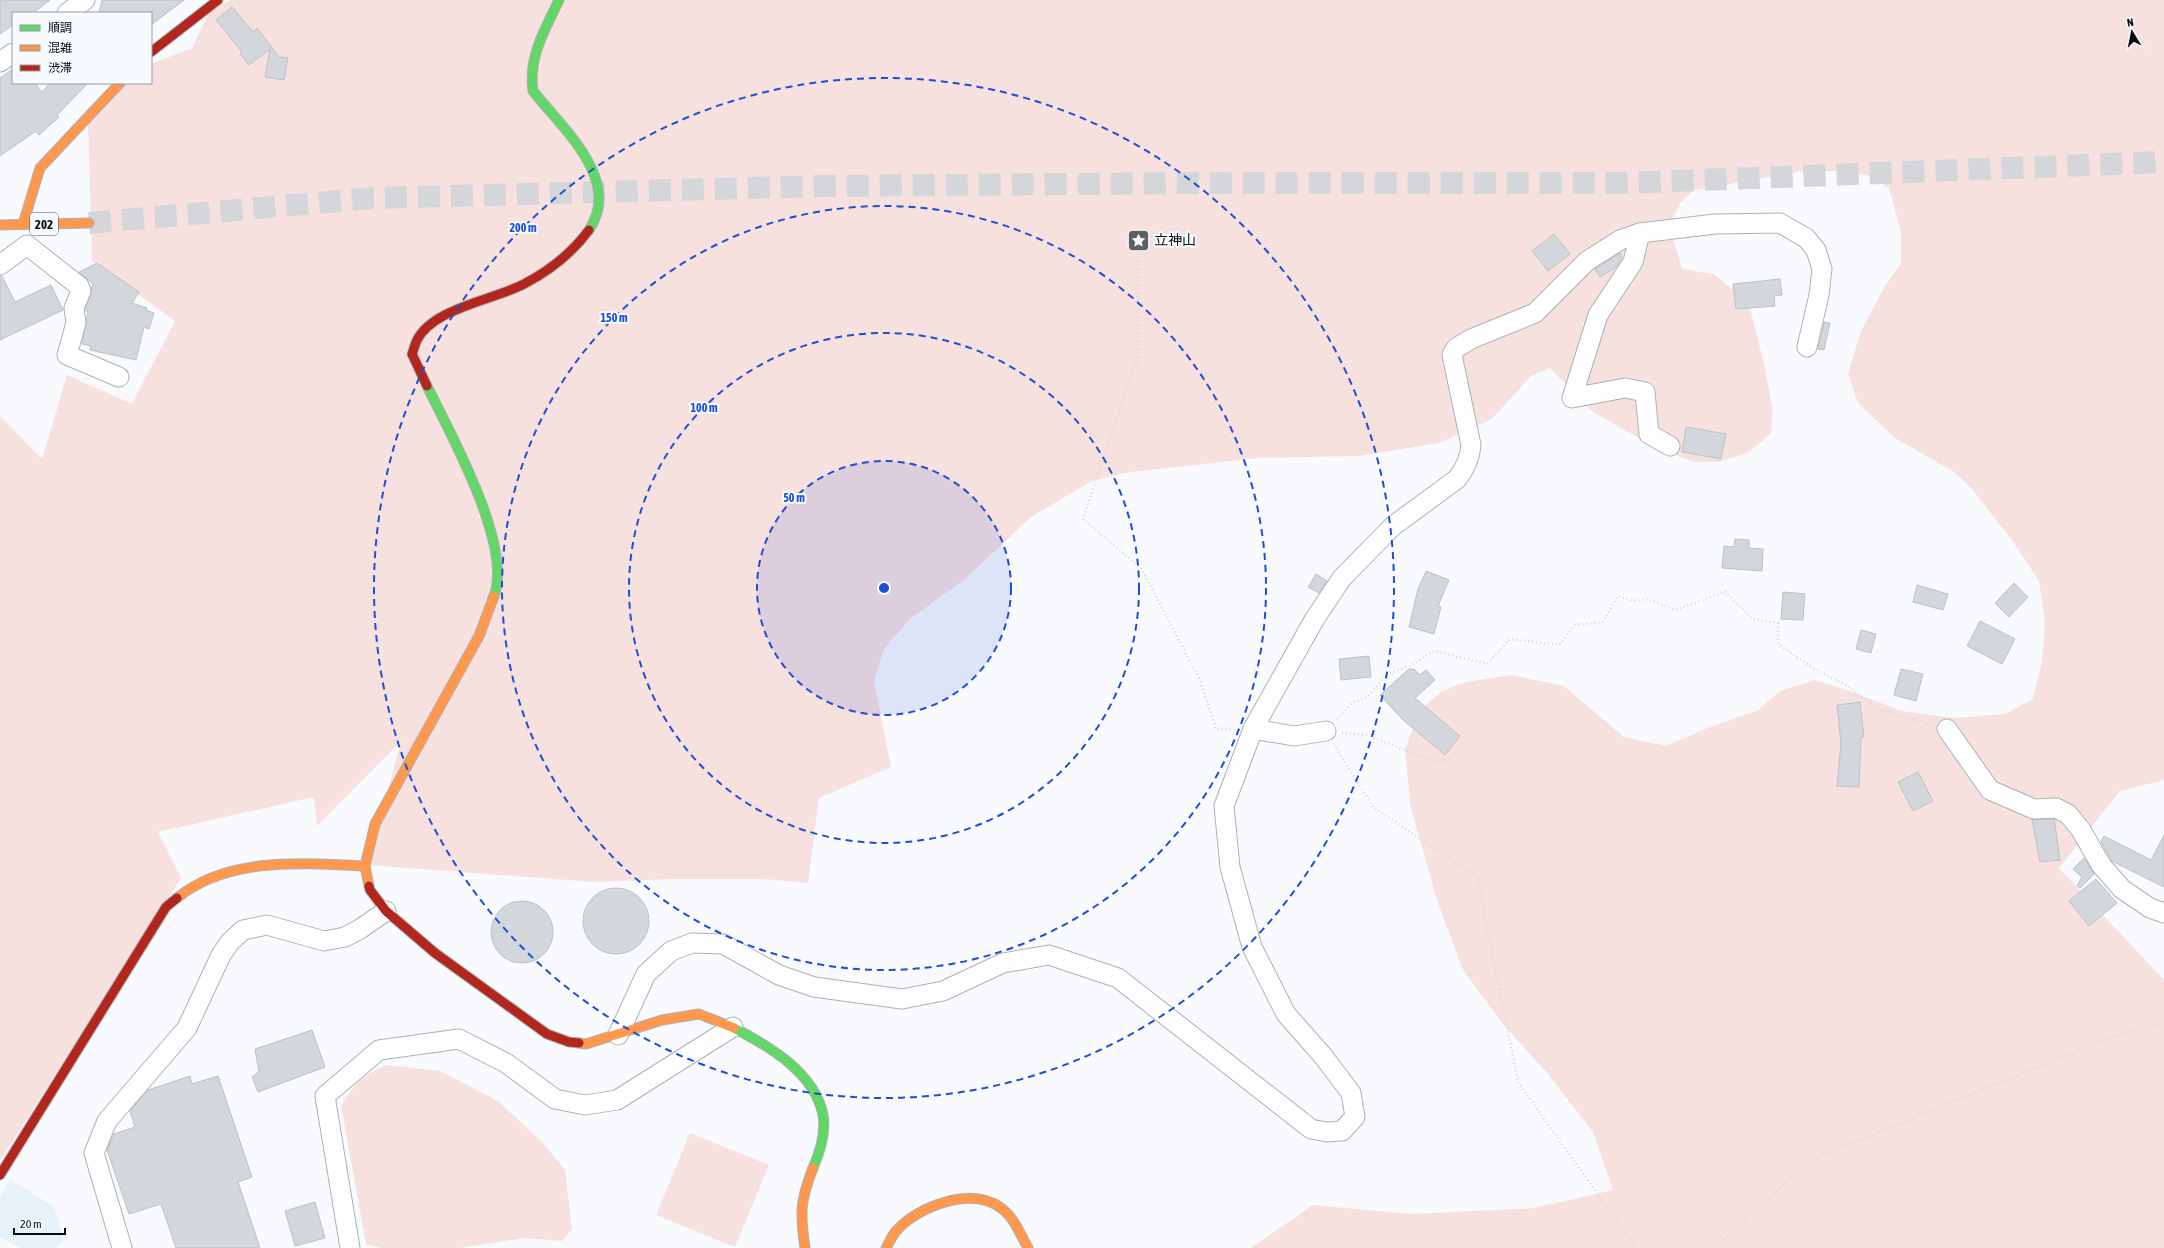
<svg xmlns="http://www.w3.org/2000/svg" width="2164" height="1248" viewBox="0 0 2164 1248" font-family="'Asap Condensed','Noto Sans JP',sans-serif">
  <rect width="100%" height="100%" fill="#f8fafd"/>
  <polygon fill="#e7f1f9" points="10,1179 54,1207 64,1239 56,1248 21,1248 0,1237 0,1197"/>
  <g fill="#f7e1df">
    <polygon points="231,0 2164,0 2164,780 2120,791 2059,868 2164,980 2164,1248 1251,1248 1313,1205 1412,1214 1534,1208 1613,1190 1593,1132 1547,1073 1503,1024 1463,970 1436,897 1410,804 1405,749 1420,710 1442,691 1466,682 1511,675 1564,686 1624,737 1666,746 1705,729 1758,710 1780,691 1815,680 1847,690 1902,711 1954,718 2005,714 2033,699 2042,662 2045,621 2039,581 2011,539 1972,489 1954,472 1895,438 1858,403 1848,374 1861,331 1885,286 1901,263 1901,232 1889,188 1871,176 1840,171 1804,171 1694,190 1681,202 1669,225 1682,269 1714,274 1749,304 1765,368 1773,412 1771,433 1749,452 1720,462 1694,462 1656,448 1593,412 1550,368 1531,376 1492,419 1439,443 1359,456 1257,458 1124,473 1092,481 1031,517 965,579 910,619 884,649 874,681 891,767 819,798 808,883 764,879 672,879 595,882 368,865 401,741 317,826 314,797 158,832 181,878 0,1161 0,416 42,459 67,375 132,404 175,321 92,261 88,124 124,83 151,83 151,64 192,48 211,9"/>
    <path d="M386,1065L440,1071L498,1101L542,1142L565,1170L572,1229L562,1241L524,1238L459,1248H381L366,1244L341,1106C354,1083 363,1076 386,1065Z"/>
    <polygon points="690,1133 769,1165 735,1247 656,1215"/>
  </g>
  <g fill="#d3d7db" stroke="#bdc1c5">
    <polygon points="0,0 50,0 33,13 13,13 13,25 0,34"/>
    <polygon points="102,0 184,0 151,25 151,13 99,13"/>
    <polygon points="232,7 253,32 257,28 279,57 288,58 284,80 265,77 270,49 249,65 240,54 242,52 216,20"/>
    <polygon points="13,69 13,83 35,83 42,92 50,83 88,83 57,115 59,117 39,135 36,131 0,156 0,78"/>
    <polygon points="1554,234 1570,254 1548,271 1532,251"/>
    <polygon points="1620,253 1622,258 1616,267 1600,277 1595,269"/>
    <polygon points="97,263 139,292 132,303 147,308 146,310 154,313 149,329 144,327 136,360 90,350 91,346 82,344 88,312 85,310 93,284 79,272"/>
    <polygon points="0,276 2,276 15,302 51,285 63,310 0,340"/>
    <polygon points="1780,279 1782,295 1774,296 1775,306 1736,309 1733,284"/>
    <polygon points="1824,322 1830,323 1824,350 1818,349"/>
    <polygon points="1686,427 1726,434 1721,459 1682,452"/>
    <polygon points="1735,539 1749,540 1749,548 1763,549 1762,571 1722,568 1724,546 1734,547"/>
    <polygon points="1426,571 1449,580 1438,606 1441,607 1434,634 1409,627 1418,589"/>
    <polygon points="1316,574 1327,581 1319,593 1308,587"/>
    <polygon points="2014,583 2028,597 2009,617 1995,603"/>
    <polygon points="1917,585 1948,594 1943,610 1913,602"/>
    <polygon points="1783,592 1805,594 1803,620 1781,619"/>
    <polygon points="1980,621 2015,639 2002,664 1967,646"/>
    <polygon points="1861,630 1876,634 1871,653 1856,649"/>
    <polygon points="1369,656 1371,677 1341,680 1339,659"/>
    <polygon points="1409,669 1414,669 1420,675 1426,670 1435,680 1415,698 1460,736 1445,755 1403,720 1380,695"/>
    <polygon points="1901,669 1923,674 1916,701 1894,695"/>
    <polygon points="1860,702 1864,737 1861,737 1859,787 1837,786 1841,743 1837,705"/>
    <polygon points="1918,772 1933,801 1913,811 1898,782"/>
    <polygon points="2054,819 2060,860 2040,862 2032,820"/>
    <polygon points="2164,835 2164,887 2112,861 2101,842 2104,836 2151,860"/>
    <polygon points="2084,858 2094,874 2080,888 2077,886 2082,877 2073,869"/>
    <polygon points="2096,879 2117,903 2089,926 2069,901"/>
    <circle cx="616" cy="921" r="33"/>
    <circle cx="522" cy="932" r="31"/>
    <polygon points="312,1030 325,1067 258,1092 252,1077 259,1072 255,1049"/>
    <polygon points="190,1076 192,1084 218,1076 252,1177 238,1182 260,1248 176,1248 161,1204 129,1214 107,1150 114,1134 135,1127 130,1111 148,1090"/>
    <polygon points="315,1202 325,1238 295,1246 285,1211"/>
  </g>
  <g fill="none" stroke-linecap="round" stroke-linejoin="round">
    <polyline stroke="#d4d6da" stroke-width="22" stroke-dasharray="22 11" stroke-linecap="butt" points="89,223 373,198 823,186 1190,183 1623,183 2164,162"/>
    <defs>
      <g id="street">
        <polyline points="67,13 85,0"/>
        <polyline points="0,62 13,53"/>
        <polyline points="1640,233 1633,262 1598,315 1572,398 1625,388 1645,392 1649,434 1670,446"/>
        <polyline points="0,265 27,245 79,286 81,291 74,308 76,323 67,355 119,377"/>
        <polyline points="1253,729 1294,736 1326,731"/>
        <polyline points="1947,729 1990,790 2034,809 2056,808 2068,814 2081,830 2101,865 2122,889 2150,908 2164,913"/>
        <path d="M618,1035L646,974L671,951L692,943L723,944L779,975L814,987L902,999L943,991L1003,963L1049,955L1118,978L1311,1129L1327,1132L1342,1131L1355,1117L1351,1093L1323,1056L1286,1014L1252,947L1230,867L1224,806L1253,729L1314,620L1342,578L1393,526L1457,479C1465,469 1470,459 1471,445L1452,355L1456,348L1471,339L1535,313L1587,261L1620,240L1640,233L1715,224L1780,223L1806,238L1816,250L1822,269L1819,295L1807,347"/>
        <polyline points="122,1248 94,1153 107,1121 187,1028 221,955 230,942 243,930 267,925 324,941 345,937 360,929 386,911"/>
        <polyline points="350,1248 325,1096 379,1050 459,1039 506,1063 555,1099 585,1105 617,1100 733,1027"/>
      </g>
      <g id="fast">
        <path d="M559,0C545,30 528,57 533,91C562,128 623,180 589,230"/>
        <path d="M427,386C450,433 513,545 494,596"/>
        <path d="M734,1028C769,1046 815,1073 823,1115C826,1133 820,1152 813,1168"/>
      </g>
      <g id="slow">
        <polyline points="23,224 40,168 120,83"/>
        <polyline points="0,225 89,223"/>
        <polyline points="369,886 365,866 375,824 479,636 494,596"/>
        <path d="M177,898C228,856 304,863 365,866"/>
        <polyline points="579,1043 586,1044 662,1020 699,1014 734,1028"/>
        <path d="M805,1248C800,1213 800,1201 813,1168"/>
        <path d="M886,1248C890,1242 892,1235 897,1230C919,1206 972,1186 1001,1208C1014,1217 1020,1234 1028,1248"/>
      </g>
      <g id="jam">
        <polyline points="151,52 218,0"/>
        <path d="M427,386L412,354C414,349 415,344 417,340C433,308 494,300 524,284C549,271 572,253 589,230"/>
        <polyline points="369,886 370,890 386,911 435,953 547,1034 569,1042 579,1043"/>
        <polyline points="0,1175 166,907 177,898"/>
      </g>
    </defs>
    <use href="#street" stroke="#adb1b5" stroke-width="21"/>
    <use href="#fast" stroke="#adb1b5" stroke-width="11"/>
    <use href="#slow" stroke="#adb1b5" stroke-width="11"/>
    <use href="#jam" stroke="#adb1b5" stroke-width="11"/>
    <g stroke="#d7d8d9" stroke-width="2.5" stroke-dasharray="1 3" stroke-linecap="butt">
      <polyline points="1138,240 1138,357 1083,519 1141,568 1200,680 1216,729 1234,729"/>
      <polyline points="1337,719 1352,703 1367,697 1387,674 1409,666 1434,651 1487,664 1510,639 1559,645 1575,625 1603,622 1618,596 1633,601 1648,599 1676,610 1725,592 1753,619 1778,623 1778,644 1813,668 1848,686 1878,709 1931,725"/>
      <polyline points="1342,733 1366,735 1438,763 1458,753"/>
      <polyline points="1334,745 1373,807 1477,877 1518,1082 1636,1248"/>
      <polyline points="1715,1248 1810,1160 2109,1038 2159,1024 2164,1018"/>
    </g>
    <use href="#street" stroke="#fefeff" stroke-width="19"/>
    <use href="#fast" stroke="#63d668" stroke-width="9"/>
    <use href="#slow" stroke="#ff974d" stroke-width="9"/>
    <use href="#jam" stroke="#b3261e" stroke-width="9"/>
  </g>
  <circle cx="884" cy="588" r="127" fill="#1d4ed8" fill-opacity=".12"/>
  <g fill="none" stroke="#1d4ed8" stroke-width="2" stroke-dasharray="7 5">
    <circle cx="884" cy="588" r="127"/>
    <circle cx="884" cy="588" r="255"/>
    <circle cx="884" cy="588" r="382"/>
    <circle cx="884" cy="588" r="510"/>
  </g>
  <defs>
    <symbol id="sight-square" viewBox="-11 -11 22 22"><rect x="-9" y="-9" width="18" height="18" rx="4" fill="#5b6064" stroke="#f7fafe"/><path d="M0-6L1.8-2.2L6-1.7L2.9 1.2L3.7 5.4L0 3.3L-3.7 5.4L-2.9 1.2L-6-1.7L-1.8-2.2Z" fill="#fff"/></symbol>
  </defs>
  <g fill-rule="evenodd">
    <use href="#sight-square" x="1126" y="228" width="25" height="25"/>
  </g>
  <g text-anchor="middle" stroke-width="4" stroke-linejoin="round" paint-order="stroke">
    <rect fill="#f7fafe" stroke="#4f5459" stroke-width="1" x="30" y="213" width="28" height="22" rx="3"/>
    <g font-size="13" font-weight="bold" fill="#070d12">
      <text x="44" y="229">202</text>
    </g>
    <g font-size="14" fill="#070d12" stroke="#f7fafe" text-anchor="start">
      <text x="1154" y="245">立神山</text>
    </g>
  </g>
  <circle cx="884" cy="588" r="6" fill="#1d4ed8" stroke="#f7fafe" stroke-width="2"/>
  <g font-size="12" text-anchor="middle" font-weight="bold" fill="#1d4ed8" stroke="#f7fafe" stroke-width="4" stroke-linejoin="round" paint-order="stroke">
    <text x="523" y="232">200 m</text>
    <text x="614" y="322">150 m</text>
    <text x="704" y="412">100 m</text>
    <text x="794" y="502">50 m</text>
  </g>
  <rect x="12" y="12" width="140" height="72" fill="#f7fafe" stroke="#979ba0"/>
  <rect x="20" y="25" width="20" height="6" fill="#63d668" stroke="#979ba0"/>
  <text x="48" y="32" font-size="12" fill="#070d12">順調</text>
  <rect x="20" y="45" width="20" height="6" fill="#ff974d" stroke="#979ba0"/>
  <text x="48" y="52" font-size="12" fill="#070d12">混雑</text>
  <rect x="20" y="65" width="20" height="6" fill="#b3261e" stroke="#979ba0"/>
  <text x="48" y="72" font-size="12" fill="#070d12">渋滞</text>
  <g transform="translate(2132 32) rotate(350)" stroke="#f7fafe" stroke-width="3" paint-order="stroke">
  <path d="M0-3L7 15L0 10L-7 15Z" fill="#070d12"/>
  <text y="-6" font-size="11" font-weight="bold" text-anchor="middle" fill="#070d12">N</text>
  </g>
  <path d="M14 1228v6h51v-6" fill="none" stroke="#070d12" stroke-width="2"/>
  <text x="20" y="1228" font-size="12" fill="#070d12" stroke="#f7fafe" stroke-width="3" paint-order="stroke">20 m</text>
</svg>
